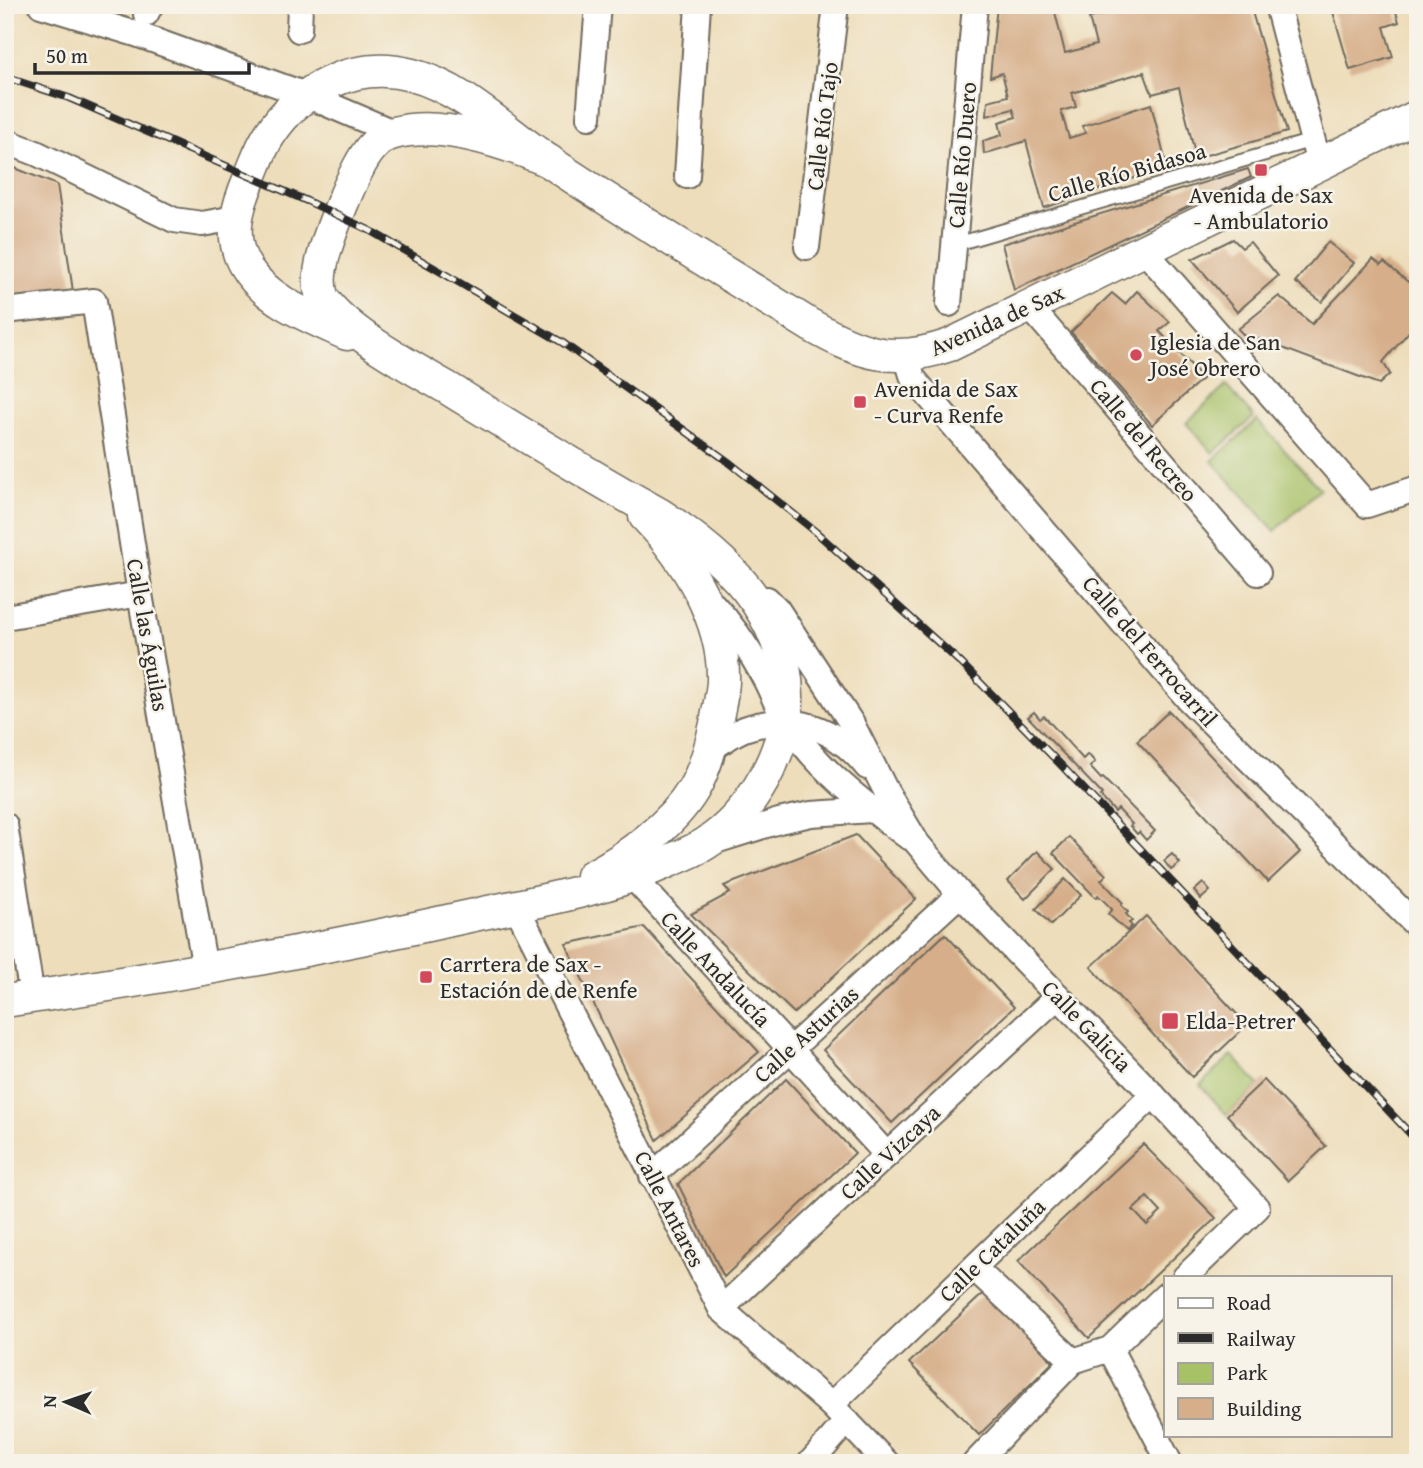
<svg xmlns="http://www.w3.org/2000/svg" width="1423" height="1468" viewBox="0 0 1423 1468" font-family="'Gentium Book Plus',serif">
  <rect width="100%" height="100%" fill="#f7f3e8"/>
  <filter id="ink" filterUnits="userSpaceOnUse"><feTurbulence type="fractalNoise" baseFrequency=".0143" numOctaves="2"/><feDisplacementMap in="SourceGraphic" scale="14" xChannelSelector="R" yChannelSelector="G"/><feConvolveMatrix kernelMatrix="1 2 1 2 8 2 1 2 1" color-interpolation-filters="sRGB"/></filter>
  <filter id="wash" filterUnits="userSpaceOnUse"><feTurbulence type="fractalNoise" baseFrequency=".00686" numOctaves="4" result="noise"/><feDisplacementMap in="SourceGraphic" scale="28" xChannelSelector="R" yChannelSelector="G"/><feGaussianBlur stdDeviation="1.57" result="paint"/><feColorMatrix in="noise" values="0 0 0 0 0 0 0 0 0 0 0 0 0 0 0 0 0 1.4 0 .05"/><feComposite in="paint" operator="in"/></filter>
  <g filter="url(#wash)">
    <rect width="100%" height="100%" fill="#edddba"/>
    <g fill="#a7c167" stroke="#697649" stroke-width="2">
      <polygon points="1226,386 1254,417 1213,453 1186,423"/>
      <polygon points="1257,420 1320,489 1275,531 1212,461"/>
      <polygon points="1232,1055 1259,1085 1227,1115 1200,1085"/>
    </g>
    <g id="blocks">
      <g fill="#d6ae89" fill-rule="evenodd">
        <polygon points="997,5 1040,5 1054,8 1065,53 1096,45 1089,18 1120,11 1147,13 1177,5 1250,5 1287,132 1196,158 1179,87 1152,94 1144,72 1072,93 1076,107 1061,111 1069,138 1086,133 1082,126 1151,104 1167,167 1044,208 1026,141 984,154 983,141 1002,135 999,122 1016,117 1013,109 987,116 988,101 1008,96 1002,73 990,77"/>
        <polygon points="1354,5 1394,5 1399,22 1384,27 1393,57 1350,70 1333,12"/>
        <polygon points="5,164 57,185 73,291 5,302"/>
        <polygon points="1248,169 1251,177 1014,290 1002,244"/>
        <polygon points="1233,239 1242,248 1250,242 1278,276 1237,312 1192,259"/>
        <polygon points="1328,242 1354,263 1322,302 1295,282"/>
        <polygon points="1373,259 1381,265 1384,262 1408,282 1414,276 1418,279 1418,321 1383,362 1390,374 1379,384 1258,339 1255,347 1238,329 1279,296 1312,324"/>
        <polygon points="1137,291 1170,322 1159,331 1203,378 1152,425 1071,332 1112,293 1125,304"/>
        <polygon points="1169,711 1300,852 1268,882 1137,741"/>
        <polygon points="1034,712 1040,719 1044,716 1083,759 1088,754 1095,762 1090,767 1101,779 1103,778 1155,831 1146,840 1139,832 1137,834 1130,826 1132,824 1118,809 1115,812 1100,796 1102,794 1028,717"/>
        <polygon points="856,835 916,899 794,1013 691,914 730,893 724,886"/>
        <polygon points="1069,837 1106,875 1101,880 1123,903 1121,905 1128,912 1126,914 1132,921 1129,923 1132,926 1127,931 1108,914 1112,909 1098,895 1096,898 1053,853"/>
        <polygon points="1037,851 1055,869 1025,899 1008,881"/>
        <polygon points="1172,854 1180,863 1171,870 1164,861"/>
        <polygon points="1065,879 1081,895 1051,925 1036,909"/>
        <polygon points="1203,883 1210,891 1201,899 1194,891"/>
        <polygon points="1146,916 1247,1025 1192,1077 1091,967"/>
        <polygon points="644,927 759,1052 657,1140 566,944"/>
        <polygon points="945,934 1014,1007 892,1123 823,1050"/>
        <polygon points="786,1079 855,1153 724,1277 678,1184"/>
        <polygon points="1264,1080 1326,1146 1288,1181 1227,1115"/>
        <path d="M1143,1144L1216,1218L1089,1338L1018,1261ZM1147,1197L1161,1212L1147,1225L1133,1210Z"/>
        <polygon points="985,1292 1053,1362 979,1435 909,1363"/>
      </g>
    </g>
  </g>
  <g filter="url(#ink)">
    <use href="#blocks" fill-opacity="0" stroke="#6f695d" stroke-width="2"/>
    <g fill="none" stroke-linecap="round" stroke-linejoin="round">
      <defs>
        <polyline id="service" points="953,245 1313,140"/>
        <g id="minor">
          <polyline points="41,5 136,34 306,95 395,133"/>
          <polyline points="1277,5 1319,164"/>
          <polyline points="146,14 151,5"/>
          <polyline points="299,30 300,5"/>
          <polyline points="589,117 598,5"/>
          <polyline points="5,141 36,153 174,220 202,224 235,218"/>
          <polyline points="687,176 698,5"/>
          <polyline points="807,247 836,5"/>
          <polyline points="1144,250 1367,505 1418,488"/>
          <polyline points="949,304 975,5"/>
          <polyline points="1030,307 1258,573"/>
          <polyline points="5,311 94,301 140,594 205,969"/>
          <polyline points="906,356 913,378 1189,700 1418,927"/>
          <polyline points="767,599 777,609 852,724 887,793 917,843 960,894 1153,1095 1257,1208 1185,1277"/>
          <path d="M711,602C732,624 752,654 766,681C773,695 779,711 788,724C820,771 863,803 908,837"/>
          <polyline points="5,617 140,594"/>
          <path d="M711,749C721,742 732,734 744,729C794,712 835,727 867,767"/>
          <polyline points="5,825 32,997"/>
          <polyline points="709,843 779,821 811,814 872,810"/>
          <polyline points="632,876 887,1155"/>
          <polyline points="516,906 721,1309 831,1405 887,1463"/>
          <polyline points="652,1176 960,894"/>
          <polyline points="974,1268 1073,1361"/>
          <polyline points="721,1309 1058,996"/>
          <polyline points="1110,1349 1170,1463"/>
          <polyline points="831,1405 1153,1095"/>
          <polyline points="810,1463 847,1421"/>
          <polyline points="975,1463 1073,1361 1110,1349 1166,1295"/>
        </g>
        <g id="tertiary">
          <path d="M347,334C312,318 264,300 244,264C228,235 238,205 250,177C256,163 261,147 270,134C300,88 356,60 412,75C464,89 505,132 550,162C635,219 723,271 810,325C861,354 893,365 950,345L1418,116"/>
          <path d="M592,876C627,858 672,825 693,790C705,770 711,747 716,724C718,711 722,696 723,682C725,621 687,559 645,516"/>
          <path d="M5,1001C164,978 322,949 479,914C544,900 608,889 669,861C681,856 694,851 705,844C751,815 788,750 787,696C786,612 724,556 659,514C588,475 519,432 449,389C413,368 353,336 327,304C320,297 319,284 320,274C322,249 355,165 372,147C378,140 386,135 394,133C442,120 506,143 549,161"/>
        </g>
      </defs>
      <use href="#service" stroke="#6f695d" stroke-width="16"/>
      <use href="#minor" stroke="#6f695d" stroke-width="28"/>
      <use href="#tertiary" stroke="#6f695d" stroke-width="35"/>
      <use href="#service" stroke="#fff" stroke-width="12"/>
      <use href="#minor" stroke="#fff" stroke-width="24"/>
      <use href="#tertiary" stroke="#fff" stroke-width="32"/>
      <defs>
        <polyline id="rail" points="5,77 69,98 307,201 369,230 563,343 730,463 816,532 962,664 1062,766 1418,1142"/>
      </defs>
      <use href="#rail" stroke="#2b2b2b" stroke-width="8"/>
      <use href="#rail" stroke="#f7f3e8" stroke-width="5" stroke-dasharray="16" stroke-linecap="butt"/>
    </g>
  </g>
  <g fill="#d1495b" stroke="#f7f3e8" stroke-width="2.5">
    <rect x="1254" y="163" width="14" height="14" rx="3.5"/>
    <circle cx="1136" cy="355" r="7"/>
    <rect x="853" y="395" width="14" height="14" rx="3.5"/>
    <rect x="419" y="970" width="14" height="14" rx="3.5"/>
    <rect x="1161" y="1012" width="18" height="18" rx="3.5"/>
  </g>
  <g text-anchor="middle" stroke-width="5" stroke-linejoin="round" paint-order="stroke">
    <g font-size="23" fill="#2b2b2b" stroke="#f7f3e8">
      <text transform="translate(822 126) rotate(-83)" y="8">Calle Río Tajo</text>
      <text transform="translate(962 155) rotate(-85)" y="8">Calle Río Duero</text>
      <text transform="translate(1127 172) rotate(-16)" y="8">Calle Río Bidasoa</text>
      <text transform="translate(997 320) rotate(-24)" y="8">Avenida de Sax</text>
      <text transform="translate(1144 440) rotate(50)" y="8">Calle del Recreo</text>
      <text transform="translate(148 635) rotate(80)" y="8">Calle las Águilas</text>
      <text transform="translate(1150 651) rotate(49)" y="8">Calle del Ferrocarril</text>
      <text transform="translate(716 969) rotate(47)" y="8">Calle Andalucía</text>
      <text transform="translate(1087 1026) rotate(46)" y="8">Calle Galicia</text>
      <text transform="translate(806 1034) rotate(-42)" y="8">Calle Asturias</text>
      <text transform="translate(890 1152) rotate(-43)" y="8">Calle Vizcaya</text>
      <text transform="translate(670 1209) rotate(63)" y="8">Calle Antares</text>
      <text transform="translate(992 1250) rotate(-44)" y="8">Calle Cataluña</text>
    </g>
    <g font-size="23" fill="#2b2b2b" stroke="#f7f3e8" text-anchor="start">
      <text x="1261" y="203" text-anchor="middle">Avenida de Sax<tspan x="1261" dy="26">- Ambulatorio</tspan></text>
      <text x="1150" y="350">Iglesia de San<tspan x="1150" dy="26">José Obrero</tspan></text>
      <text x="874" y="397">Avenida de Sax<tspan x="874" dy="26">- Curva Renfe</tspan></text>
      <text x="440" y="972">Carrtera de Sax -<tspan x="440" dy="26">Estación de de Renfe</tspan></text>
      <text x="1186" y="1029">Elda-Petrer</text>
    </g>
  </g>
  <rect width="1423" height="1468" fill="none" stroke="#f7f3e8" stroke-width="28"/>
  <rect x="1164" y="1276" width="228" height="161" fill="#f7f3e8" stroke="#a5a39c" stroke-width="2"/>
  <rect x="1178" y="1298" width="35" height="10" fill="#ffffff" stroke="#a5a39c" stroke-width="2"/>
  <text x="1227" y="1310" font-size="21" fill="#2b2b2b">Road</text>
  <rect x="1178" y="1333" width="35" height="10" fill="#2b2b2b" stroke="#a5a39c" stroke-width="2"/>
  <text x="1227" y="1346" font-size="21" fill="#2b2b2b">Railway</text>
  <rect x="1178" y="1363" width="35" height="21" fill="#a7c167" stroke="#a5a39c" stroke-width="2"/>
  <text x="1227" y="1380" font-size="21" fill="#2b2b2b">Park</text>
  <rect x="1178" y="1398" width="35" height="21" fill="#d6ae89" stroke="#a5a39c" stroke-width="2"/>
  <text x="1227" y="1416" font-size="21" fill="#2b2b2b">Building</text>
  <g transform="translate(66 1402) rotate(272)" stroke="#f7f3e8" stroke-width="5" paint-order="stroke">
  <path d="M0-5L12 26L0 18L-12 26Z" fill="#2b2b2b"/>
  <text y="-10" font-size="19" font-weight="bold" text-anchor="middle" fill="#2b2b2b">N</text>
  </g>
  <path d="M35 63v10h214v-10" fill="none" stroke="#2b2b2b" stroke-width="3.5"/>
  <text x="46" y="63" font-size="21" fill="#2b2b2b" stroke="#f7f3e8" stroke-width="5" paint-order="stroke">50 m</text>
</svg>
